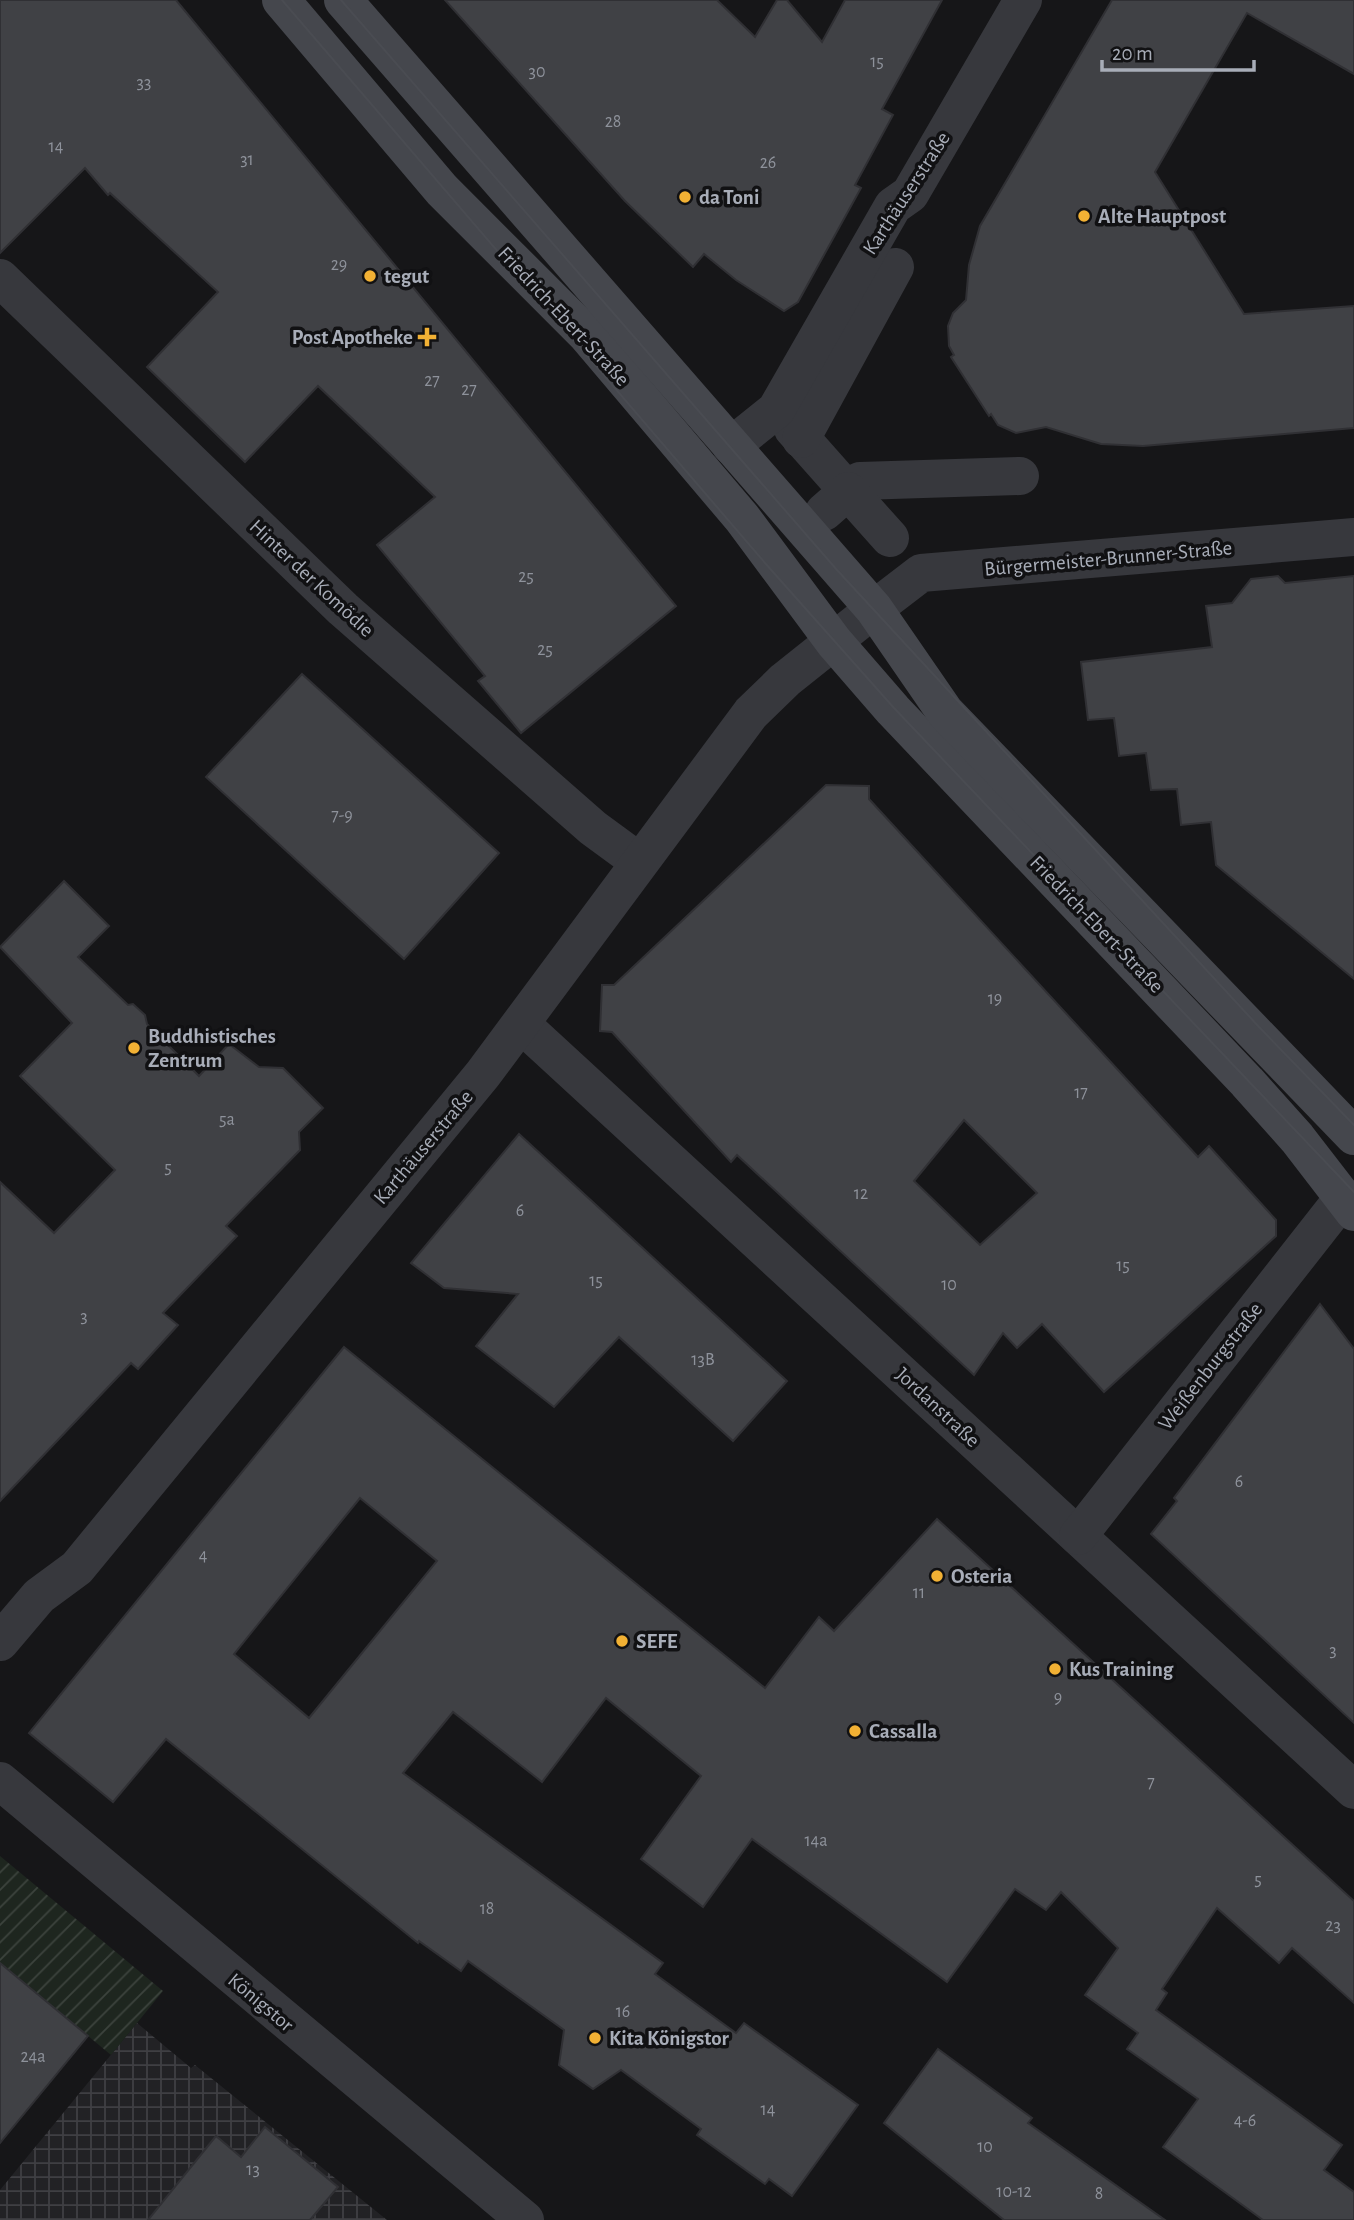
<svg xmlns="http://www.w3.org/2000/svg" width="1354" height="2220" viewBox="0 0 1354 2220" font-family="'Alegreya Sans',sans-serif">
  <defs>
    <pattern id="industrial-grid" width="8" height="8" patternUnits="userSpaceOnUse" patternTransform="scale(1.75)"><rect width="8" height="8" fill="#222225"/><path d="M0 4h8M4 0v8" fill="none" stroke="#3f3f43"/></pattern>
    <pattern id="garden-furrows" width="10" height="10" patternUnits="userSpaceOnUse" patternTransform="scale(1.75)"><rect width="10" height="10" fill="#1e261f"/><path d="M-1 1l2-2M0 10L10 0M9 11l2-2" fill="none" stroke="#3c433d"/></pattern>
  </defs>
  <rect width="100%" height="100%" fill="#161618"/>
  <polygon fill="url(#industrial-grid)" points="137,2023 191,2068 195,2065 387,2220 0,2220 0,2190"/>
  <polygon fill="url(#garden-furrows)" points="0,1856 163,1991 111,2055 0,1963"/>
  <g fill="#404145" stroke="#303034" stroke-width="2" fill-rule="evenodd">
    <polygon points="0,0 176,0 676,606 521,733 478,681 485,676 377,545 435,497 318,386 245,462 147,367 218,292 110,193 108,195 85,168 0,253"/>
    <polygon points="445,0 717,0 755,37 777,0 787,0 822,42 845,0 942,0 882,109 893,115 855,185 861,188 798,302 784,311 736,280 704,254 693,267 625,201"/>
    <polygon points="1112,0 1354,0 1354,74 1247,13 1155,172 1244,314 1354,306 1354,428 1143,446 1101,444 1046,427 1016,433 998,425 991,414 989,416 951,357 954,355 949,346 948,326 953,313 966,300 969,265 980,226"/>
    <polygon points="1278,576 1285,583 1354,576 1354,979 1216,865 1211,822 1181,825 1177,789 1151,790 1146,753 1119,756 1114,718 1088,720 1081,662 1212,647 1206,606 1232,603 1251,579"/>
    <polygon points="302,674 499,853 404,959 206,777"/>
    <path d="M826,785L869,786V799L1198,1157L1209,1146L1276,1220V1236L1104,1392L1042,1324L1017,1348L1003,1333L974,1375L737,1155L731,1162L612,1032L600,1031L602,985H614ZM964,1120L1037,1193L980,1245L914,1181Z"/>
    <polygon points="64,881 109,926 78,957 128,1005 133,1004 145,1015 147,1024 199,1076 229,1044 259,1067 283,1068 323,1108 299,1132 300,1150 226,1226 237,1236 163,1313 178,1325 138,1369 131,1363 0,1501 0,1182 54,1233 115,1170 20,1076 72,1023 0,947"/>
    <polygon points="519,1134 787,1381 733,1441 619,1337 554,1407 476,1346 518,1294 444,1288 411,1263"/>
    <polygon points="1320,1304 1354,1349 1354,1723 1151,1534 1177,1501 1174,1498"/>
    <path d="M344,1347L765,1688L819,1617L834,1631L937,1519L1354,1901V2003L1292,1948L1279,1963L1217,1908L1162,1989L1167,1993L1156,2010L1342,2145L1324,2170L1354,2192V2220H1263L1163,2147L1198,2099L1127,2049L1138,2033L1085,1995L1118,1948L1061,1892L1046,1910L1015,1889L947,1982L752,1839L703,1907L641,1859L701,1776L606,1698L542,1782L453,1712L403,1773L663,1963L655,1974L736,2033L744,2023L858,2105L792,2196L769,2179L765,2184L697,2135L701,2129L621,2070L593,2089L559,2065L564,2030L468,1961L461,1971L419,1941L418,1943L166,1739L113,1802L29,1733ZM360,1498L437,1561L309,1718L234,1654Z"/>
    <polygon points="0,1963 88,2036 0,2143"/>
    <polygon points="938,2049 1032,2118 1028,2123 1165,2220 1004,2220 884,2123"/>
    <polygon points="265,2127 338,2187 310,2220 148,2220 216,2136 241,2157"/>
  </g>
  <g fill="none" stroke-linecap="round" stroke-linejoin="round">
    <g stroke="#37383d" stroke-width="38">
      <polyline points="793,429 848,491 860,481 1020,476"/>
      <polyline points="801,439 895,267"/>
      <polyline points="824,512 848,491 890,538"/>
    </g>
    <g stroke="#37383d" stroke-width="38">
      <polyline points="0,278 343,609 593,828 638,861"/>
      <polyline points="731,446 776,410 893,206 910,194 1023,0"/>
      <polyline points="521,1024 1354,1790"/>
      <polyline points="1078,1536 1344,1197"/>
      <polyline points="0,1642 39,1596 77,1568 483,1074 751,713 785,680 874,609"/>
      <polyline points="0,1781 525,2220"/>
    </g>
    <polyline stroke="#37383d" stroke-width="38" points="874,609 921,573 1354,537"/>
    <g stroke="#45474d" stroke-width="38">
      <polyline points="281,0 442,190 586,334 742,518 834,642 893,710 1247,1082 1297,1138 1354,1212"/>
      <polyline points="343,0 874,609 945,712 1354,1136"/>
    </g>
    <g stroke="#4a4c52" stroke-width="2">
      <polyline points="282,0 765,563 894,708 1354,1192"/>
      <polyline points="341,0 837,570 1259,1027 1354,1125"/>
    </g>
  </g>
  <g fill="#f2b134" stroke="#111113" stroke-width="2.5">
    <circle cx="685" cy="197" r="7"/>
    <circle cx="1084" cy="216" r="7"/>
    <circle cx="370" cy="276" r="7"/>
    <path d="M423.5 326.5h7v7h7v7h-7v7h-7v-7h-7v-7h7z"/>
    <circle cx="134" cy="1048" r="7"/>
    <circle cx="937" cy="1576" r="7"/>
    <circle cx="622" cy="1641" r="7"/>
    <circle cx="1055" cy="1669" r="7"/>
    <circle cx="855" cy="1731" r="7"/>
    <circle cx="595" cy="2038" r="7"/>
  </g>
  <g text-anchor="middle" stroke-width="7" stroke-linejoin="round" paint-order="stroke">
    <g font-size="18" fill="#8e929b">
      <text x="877" y="67">15</text>
      <text x="537" y="77">30</text>
      <text x="144" y="88">33</text>
      <text x="613" y="127">28</text>
      <text x="56" y="152">14</text>
      <text x="247" y="165">31</text>
      <text x="768" y="168">26</text>
      <text x="339" y="270">29</text>
      <text x="432" y="386">27</text>
      <text x="469" y="395">27</text>
      <text x="526" y="582">25</text>
      <text x="545" y="655">25</text>
      <text x="342" y="821">7-9</text>
      <text x="995" y="1004">19</text>
      <text x="1081" y="1098">17</text>
      <text x="227" y="1125">5a</text>
      <text x="168" y="1173">5</text>
      <text x="861" y="1199">12</text>
      <text x="520" y="1216">6</text>
      <text x="1123" y="1271">15</text>
      <text x="596" y="1286">15</text>
      <text x="949" y="1290">10</text>
      <text x="84" y="1322">3</text>
      <text x="703" y="1365">13B</text>
      <text x="1239" y="1487">6</text>
      <text x="203" y="1561">4</text>
      <text x="919" y="1598">11</text>
      <text x="1333" y="1656">3</text>
      <text x="1058" y="1703">9</text>
      <text x="1151" y="1788">7</text>
      <text x="816" y="1846">14a</text>
      <text x="1258" y="1885">5</text>
      <text x="487" y="1914">18</text>
      <text x="1333" y="1931">23</text>
      <text x="623" y="2017">16</text>
      <text x="33" y="2062">24a</text>
      <text x="768" y="2115">14</text>
      <text x="1245" y="2126">4-6</text>
      <text x="985" y="2152">10</text>
      <text x="253" y="2175">13</text>
      <text x="1014" y="2197">10-12</text>
      <text x="1099" y="2199">8</text>
    </g>
    <g font-size="21" fill="#a8adb8" stroke="#111113">
      <text transform="translate(906 193) rotate(-57)" y="7">Karthäuserstraße</text>
      <text transform="translate(564 316) rotate(47)" y="7">Friedrich-Ebert-Straße</text>
      <text transform="translate(1108 558) rotate(-5)" y="7">Bürgermeister-Brunner-Straße</text>
      <text transform="translate(312 578) rotate(43)" y="7">Hinter der Komödie</text>
      <text transform="translate(1097 924) rotate(46)" y="7">Friedrich-Ebert-Straße</text>
      <text transform="translate(423 1147) rotate(-50)" y="7">Karthäuserstraße</text>
      <text transform="translate(1210 1366) rotate(-52)" y="7">Weißenburgstraße</text>
      <text transform="translate(938 1407) rotate(43)" y="7">Jordanstraße</text>
      <text transform="translate(261 2002) rotate(40)" y="7">Königstor</text>
    </g>
    <g font-size="21" font-weight="bold" fill="#a8adb8" stroke="#111113" text-anchor="start">
      <text x="699" y="204">da Toni</text>
      <text x="1098" y="223">Alte Hauptpost</text>
      <text x="384" y="283">tegut</text>
      <text x="413" y="344" text-anchor="end">Post Apotheke</text>
      <text x="148" y="1043">Buddhistisches<tspan x="148" dy="24">Zentrum</tspan></text>
      <text x="951" y="1583">Osteria</text>
      <text x="636" y="1648">SEFE</text>
      <text x="1069" y="1676">Kus Training</text>
      <text x="869" y="1738">Cassalla</text>
      <text x="609" y="2045">Kita Königstor</text>
    </g>
  </g>
  <path d="M1102 60v10h152v-10" fill="none" stroke="#a8adb8" stroke-width="3.5"/>
  <text x="1112" y="60" font-size="21" fill="#a8adb8" stroke="#111113" stroke-width="5" paint-order="stroke">20 m</text>
</svg>
